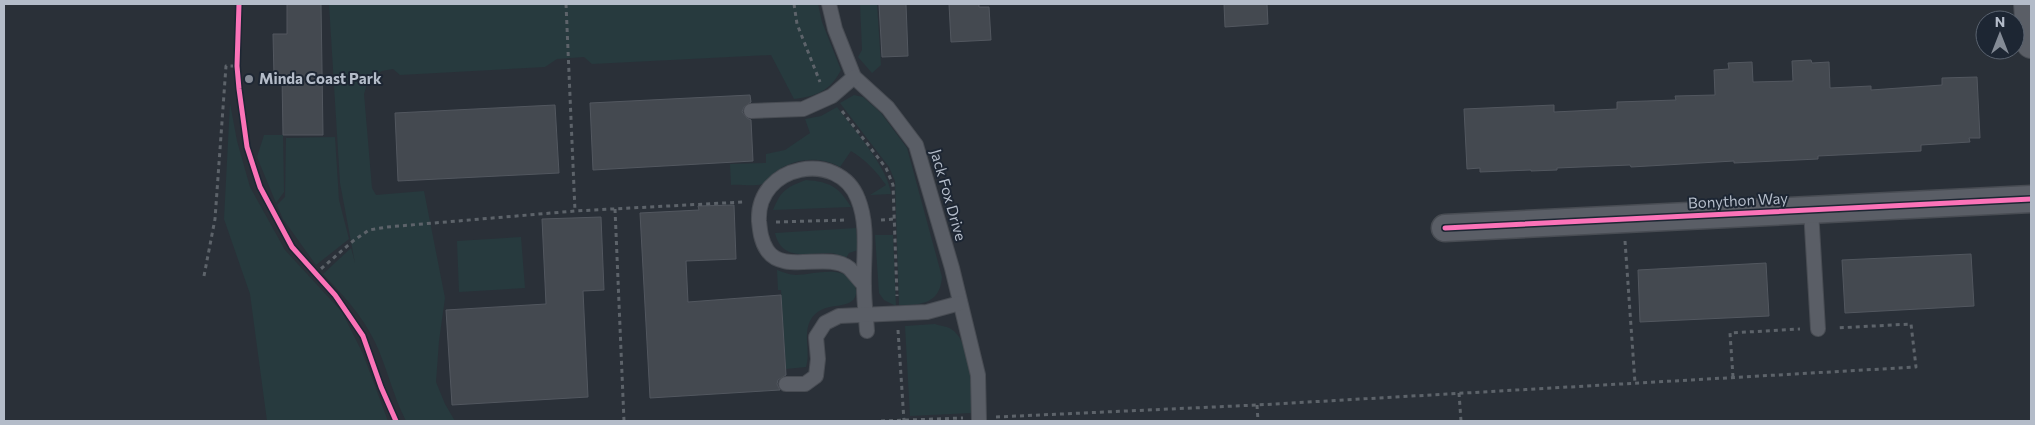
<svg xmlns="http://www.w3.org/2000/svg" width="2035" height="425" viewBox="0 0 2035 425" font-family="Commissioner,sans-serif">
  <rect width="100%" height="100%" fill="#2a3038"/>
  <g fill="#273a3e">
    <path d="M329,4H818L822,22L841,70C830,91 817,96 794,99L771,55L592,64L584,57L557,59L545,67L400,75L393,69L382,71L369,78L364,94L372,188L376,195L424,191L445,298L439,341L436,382L445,404L455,421H406C393,396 387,367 375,342C362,315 343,295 323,274L351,248L355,263L340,183Z"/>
    <polygon points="860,4 877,4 881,65 872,73 858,57 862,50"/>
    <path d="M854,95L863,97L881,113L907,148L942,277C940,304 921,305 899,305L895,181L889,167L840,103Z"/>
    <polygon points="230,103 237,141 250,187 285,250 342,312 363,354 388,421 267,421 250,294 224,219"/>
    <path d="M837,107C853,128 889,169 891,194L870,195L886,185C876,171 866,160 851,151L840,167C820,156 796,158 777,171C773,174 767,182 762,184C754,187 739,184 731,185L730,164L766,163V154L785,150L810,133L805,119L821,116Z"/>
    <polygon points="264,135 283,135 284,192 276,203 257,157"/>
    <polygon points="335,137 339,200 349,239 316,265 283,219 277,205 285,197 286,138"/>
    <path d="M806,180C830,182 838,186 851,207L773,210C781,190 787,187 806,180Z"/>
    <path d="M856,228L858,250L849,253L846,258C842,256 837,254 831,253C810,252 782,263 775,233Z"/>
    <polygon points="875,235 893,235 896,306 884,300 879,293"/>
    <polygon points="521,237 525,288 459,292 457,241"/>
    <path d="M777,270C783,272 790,275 796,275C812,275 844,264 853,283C855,286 857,290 856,294C852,313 822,298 810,321C803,335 811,353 806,367L786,369L781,290H778Z"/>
    <path d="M935,324C940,326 947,326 951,329C971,341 971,386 973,407L971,413L910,416L905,326Z"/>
  </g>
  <g fill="#444950" stroke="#52575f">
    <polygon points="287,4 321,4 323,135 283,135 282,77 274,77 273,34 287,34"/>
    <polygon points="879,4 906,4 908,56 882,57"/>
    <polygon points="949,4 979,4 979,7 989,7 991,40 951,42"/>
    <polygon points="1224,4 1267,4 1268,24 1225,27"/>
    <polygon points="1811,60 1812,63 1829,62 1830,88 1871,86 1871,90 1942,85 1942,78 1977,77 1980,138 1969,138 1970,142 1921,145 1921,151 1818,156 1818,159 1734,163 1734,161 1631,167 1630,165 1557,168 1557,170 1531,171 1531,170 1480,172 1480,168 1467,169 1464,109 1554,105 1554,112 1617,109 1617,102 1676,100 1675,96 1715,95 1714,70 1729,69 1728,63 1752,62 1753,82 1793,81 1792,61"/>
    <polygon points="750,95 751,102 744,107 742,112 747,118 751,120 753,161 593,170 590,103"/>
    <polygon points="555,105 559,173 398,181 395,113"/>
    <polygon points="734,205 736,259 686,261 688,302 781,295 786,375 778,380 777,384 780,390 650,398 640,213 699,210 698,206"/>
    <polygon points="601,217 604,290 583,291 588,397 452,405 446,310 546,304 542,219"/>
    <polygon points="1971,254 1974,306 1845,313 1842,260"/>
    <polygon points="1766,263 1769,316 1640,322 1638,270"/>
  </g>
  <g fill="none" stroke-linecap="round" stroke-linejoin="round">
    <defs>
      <g id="service">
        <polyline points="829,4 835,29 854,77 888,108 916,145 952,268 978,375 979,421"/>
        <polyline points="751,111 803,109 832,96 854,77"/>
        <polyline points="1811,210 1818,329"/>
        <path d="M864,285C859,280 854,273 849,268C827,251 783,275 767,250C761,241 760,231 759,221C756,164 839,149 858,199C869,226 863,258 864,286C864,301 866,316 867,331"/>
        <polyline points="786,384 805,384 816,376 818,359 816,337 825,323 839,316 927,312 960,303"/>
      </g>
      <polyline id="minor" points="1445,228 2031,199"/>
      <polyline id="tertiary" points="2028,4 2031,44"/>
    </defs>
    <use href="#service" stroke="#484c53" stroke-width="16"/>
    <use href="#minor" stroke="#484c53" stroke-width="29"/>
    <use href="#tertiary" stroke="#484c53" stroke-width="30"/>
    <g stroke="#5d636a" stroke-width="3" stroke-dasharray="4 4" stroke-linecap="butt">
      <polyline points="566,4 575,211"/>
      <polyline points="794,4 797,24 820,82"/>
      <polyline points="842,111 886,168 893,185 897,296"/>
      <polyline points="615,209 624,421"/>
      <polyline points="881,220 894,219"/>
      <polyline points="776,222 847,220"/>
      <polyline points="1625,241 1635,383"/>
      <polyline points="315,274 353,241 369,230 387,227 575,211 743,202 743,205"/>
      <polyline points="204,276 215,219 226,66 237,66"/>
      <polyline points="898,330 904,421"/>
      <polyline points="1733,377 1730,333 1800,329"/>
      <polyline points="1459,393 1461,421"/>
      <polyline points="1257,405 1258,421"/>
      <polyline points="996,417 1257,405 1916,367 1911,324 1836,328"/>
      <polyline points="881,421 963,418"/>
    </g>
    <use href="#service" stroke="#5a5e66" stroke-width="14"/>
    <use href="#minor" stroke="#5a5e66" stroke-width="26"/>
    <use href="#tertiary" stroke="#5a5e66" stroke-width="28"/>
    <defs>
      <g id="cycleway">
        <polyline points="239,4 237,66 239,89 247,147 260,187 292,247 335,295 363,336 381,387 396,421"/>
        <polyline points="1445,228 2031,199"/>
      </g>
    </defs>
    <use href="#cycleway" stroke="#1d2633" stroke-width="8"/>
    <use href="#cycleway" stroke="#fb73b8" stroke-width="5"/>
  </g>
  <circle fill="#848b96" stroke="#1d2633" stroke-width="2" cx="249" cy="79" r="5"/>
  <g text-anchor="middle" stroke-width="4" stroke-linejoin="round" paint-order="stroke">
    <g font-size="15" font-weight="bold" fill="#b4bcc9" stroke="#1d2633" text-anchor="start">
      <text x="259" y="84">Minda Coast Park</text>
    </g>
    <g font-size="15" fill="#b4bcc9" stroke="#1d2633">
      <text transform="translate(948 195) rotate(74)" y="5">Jack Fox Drive</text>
      <text transform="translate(1738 201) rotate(-3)" y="5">Bonython Way</text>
    </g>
  </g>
  <rect width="2035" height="425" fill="none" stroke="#b4bcc9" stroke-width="10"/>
  <g transform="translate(2000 35)"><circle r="24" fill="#1d2633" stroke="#59626f"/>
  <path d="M0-4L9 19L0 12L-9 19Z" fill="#848b96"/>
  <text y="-8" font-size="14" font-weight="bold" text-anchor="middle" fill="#b4bcc9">N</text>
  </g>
</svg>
